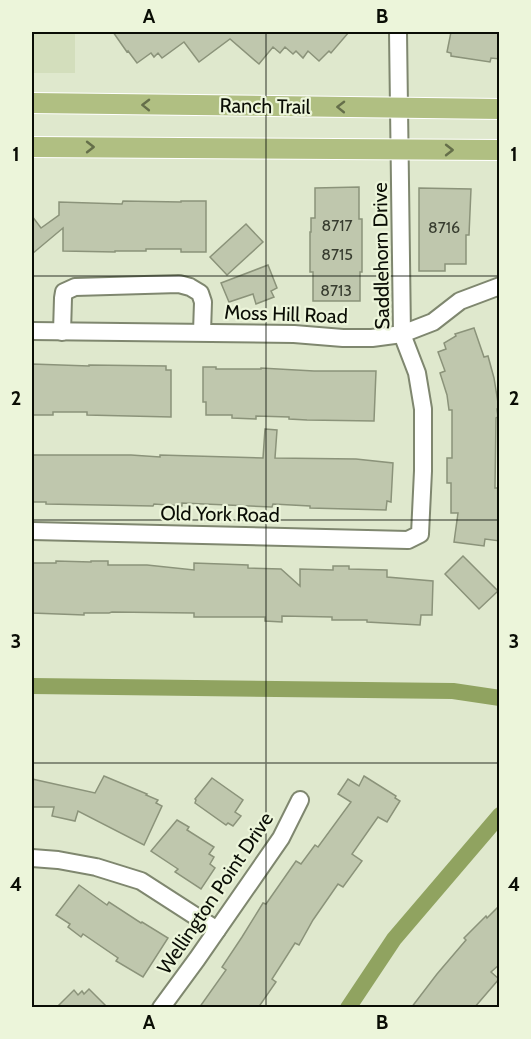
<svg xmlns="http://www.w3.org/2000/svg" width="531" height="1039" viewBox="0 0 531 1039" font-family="Cabin,sans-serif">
  <rect width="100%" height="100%" fill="#dfe8cd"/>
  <rect fill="#d3debc" x="32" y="32" width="43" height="41"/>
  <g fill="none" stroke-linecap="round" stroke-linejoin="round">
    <g stroke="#90a360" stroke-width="16">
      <polyline points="32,686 453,691 500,698"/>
      <polyline points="348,1008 394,939 500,815"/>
    </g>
  </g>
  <g fill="#bfc7ad" stroke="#8b937a" stroke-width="1.5">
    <polygon points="113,32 349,32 331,53 329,51 319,61 308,51 303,58 296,51 293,54 285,47 280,53 273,47 259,64 230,39 199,62 184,42 162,58 158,53 154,57 151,53 137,63 128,51 127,52"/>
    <polygon points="451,32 500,32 500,59 491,58 490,62 451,56 451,53 447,52"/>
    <polygon points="359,187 359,219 362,219 362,272 360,272 360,301 313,301 313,272 310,272 310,232 311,232 311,218 315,218 315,188"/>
    <polygon points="419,188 471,189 469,235 466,235 466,264 445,264 445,271 419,271"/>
    <polygon points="123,201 181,202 181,201 206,201 206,252 181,252 181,249 146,249 146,251 115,251 115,252 63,251 63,228 32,254 32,216 41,228 59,215 59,202 122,204"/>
    <polygon points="246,224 263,242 227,275 210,257"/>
    <polygon points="268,265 277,288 271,291 274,297 256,304 253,294 229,302 221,283"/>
    <polygon points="474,328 484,357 488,356 494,378 499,409 497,409 498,417 496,418 495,488 498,488 500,541 485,539 484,546 454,542 458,513 451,513 451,483 447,483 447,458 452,458 452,410 449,410 447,395 440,373 445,371 438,352 446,349 444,343 456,336 455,334"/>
    <polygon points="32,364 89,366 89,365 166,366 166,370 171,370 171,417 87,415 87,412 53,412 53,415 32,415"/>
    <polygon points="203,367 216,367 216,369 261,369 261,368 314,371 376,371 374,421 307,420 289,419 289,417 256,416 256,419 232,418 232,415 206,415 206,402 203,402"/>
    <polygon points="265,429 277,430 275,458 356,459 393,463 391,502 387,501 386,510 310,508 310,506 273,504 272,507 182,503 182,506 154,504 153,506 46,504 46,502 32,502 32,455 131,455 160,457 160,455 263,458"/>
    <polygon points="463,556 498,591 479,609 445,574"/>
    <polygon points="56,561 91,562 91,561 108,561 108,565 147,565 194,570 194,563 248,565 248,568 281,569 300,586 300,569 333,570 333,566 349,566 349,569 387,570 387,577 433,581 432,615 421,615 420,625 367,622 367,620 332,620 332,617 282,616 282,622 265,621 265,617 194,617 194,613 112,612 109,613 84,613 84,615 32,613 32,563 56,563"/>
    <polygon points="104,776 147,794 146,795 158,800 156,803 162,806 144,845 78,811 75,821 52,816 54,807 32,807 32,779 95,793"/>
    <polygon points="364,776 396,796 395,798 400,801 387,822 378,817 352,854 362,861 343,887 338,884 313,920 299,945 295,943 272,979 276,982 258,1008 199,1008 226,970 222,967 242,937 263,903 266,904 296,861 301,864 315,845 318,847 351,802 338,794 348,779 359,786"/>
    <polygon points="212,778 243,800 235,812 241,816 233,826 228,823 226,825 195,803 196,800 195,799"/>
    <polygon points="177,820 189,827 187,830 214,847 209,854 214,857 210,864 215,868 201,889 175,872 178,869 151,851"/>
    <polygon points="79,885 107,905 109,902 141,923 142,922 168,938 143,977 116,961 118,958 83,934 81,937 68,927 70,924 56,915"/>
    <polygon points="500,905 500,964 491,972 499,979 474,1008 411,1008 437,974 466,940 464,938 486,916 487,918"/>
    <polygon points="89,989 108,1008 56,1008 74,990 78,995 82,991 84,994"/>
  </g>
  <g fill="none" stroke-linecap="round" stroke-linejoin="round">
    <defs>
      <g id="minor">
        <polyline points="32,331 294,334 343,338 372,338 402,334 433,322 460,301 500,286"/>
        <polyline points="62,332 63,298 64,292 75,287 179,284 190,287 200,293 203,302 202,332"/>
        <polyline points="32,531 408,540 420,534 423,471 423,409 417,373 402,334 398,32"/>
        <polyline points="32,858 58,860 96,867 141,881 217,930"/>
        <polyline points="161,1008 197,959 281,838 300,800"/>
      </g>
      <g id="major">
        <polyline points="32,103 500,109"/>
        <polyline points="32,147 500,150"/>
      </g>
    </defs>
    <use href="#minor" stroke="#7f876f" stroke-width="20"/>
    <use href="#major" stroke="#fff" stroke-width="22"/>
    <use href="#minor" stroke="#fff" stroke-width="16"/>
    <use href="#major" stroke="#b0bf82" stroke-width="20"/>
  </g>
  <defs><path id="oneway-chevron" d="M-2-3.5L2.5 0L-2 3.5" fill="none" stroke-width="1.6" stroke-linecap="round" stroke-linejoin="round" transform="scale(1.5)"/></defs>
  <g stroke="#656f4a">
    <use href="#oneway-chevron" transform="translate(146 105) rotate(-179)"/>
    <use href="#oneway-chevron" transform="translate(341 107) rotate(-179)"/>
    <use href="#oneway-chevron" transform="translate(90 147)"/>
    <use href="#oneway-chevron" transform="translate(449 150)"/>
  </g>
  <path fill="none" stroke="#0a0d05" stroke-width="1.5" stroke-opacity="0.55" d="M266,32V1008M32,276H500M32,520H500M32,763H500"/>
  <g text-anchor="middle" stroke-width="4.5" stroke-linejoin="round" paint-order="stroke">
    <g font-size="16" fill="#373c2f">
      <text x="337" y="231">8717</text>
      <text x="444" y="233">8716</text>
      <text x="337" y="260">8715</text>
      <text x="336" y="296">8713</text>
    </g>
    <g font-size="20" fill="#0a0d05" stroke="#ecf5da">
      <text transform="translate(265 106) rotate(1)" y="7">Ranch Trail</text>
      <text transform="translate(381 256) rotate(-91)" y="7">Saddlehorn Drive</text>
      <text transform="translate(286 314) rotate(2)" y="7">Moss Hill Road</text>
      <text transform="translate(220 514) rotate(1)" y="7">Old York Road</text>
      <text transform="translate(215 893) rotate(-56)" y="7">Wellington Point Drive</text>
    </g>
  </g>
  <rect width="531" height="1039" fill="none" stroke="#ecf5da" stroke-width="66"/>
  <rect x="33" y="33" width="465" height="973" fill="none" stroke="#0a0d05" stroke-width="2"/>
  <g font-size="20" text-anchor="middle" font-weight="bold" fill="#0a0d05">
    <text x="149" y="23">A</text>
    <text x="382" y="23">B</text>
    <text x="16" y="161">1</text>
    <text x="514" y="161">1</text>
    <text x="16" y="405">2</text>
    <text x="514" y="405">2</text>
    <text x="16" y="648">3</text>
    <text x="514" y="648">3</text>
    <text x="16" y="891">4</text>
    <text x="514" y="891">4</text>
    <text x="149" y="1029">A</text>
    <text x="382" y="1029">B</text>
  </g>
</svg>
